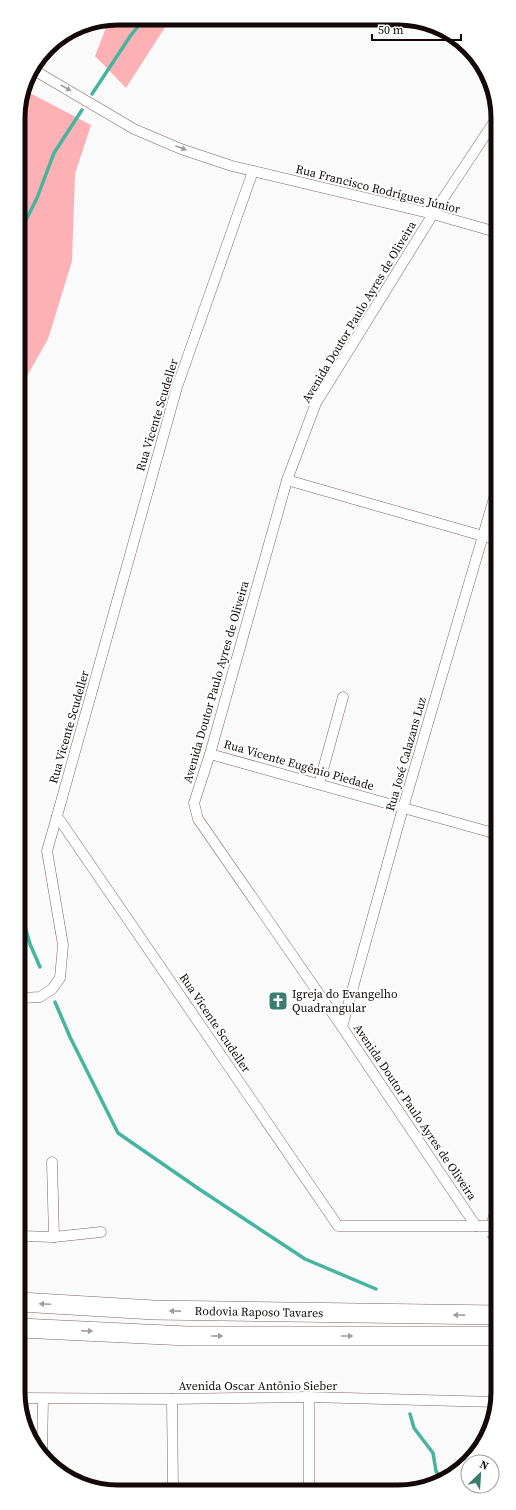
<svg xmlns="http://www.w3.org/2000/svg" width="516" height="1510" viewBox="0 0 516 1510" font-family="'Source Serif 4',serif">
  <rect width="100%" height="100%" fill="#fafafa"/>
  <g fill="#fdb1b4">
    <polygon points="118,18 171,18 126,88 95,56 109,20"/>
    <polygon points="30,93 91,125 75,174 72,261 48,339 27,376 19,375 18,111"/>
  </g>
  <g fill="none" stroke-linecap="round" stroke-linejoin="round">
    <g stroke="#46b59f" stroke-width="3.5">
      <polyline points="92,94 131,35 145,18"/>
      <polyline points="18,236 37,198 54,153 82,110"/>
      <polyline points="19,906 30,944 40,967"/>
      <polyline points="55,1002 70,1037 118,1133 199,1189 305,1259 376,1289"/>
      <polyline points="410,1414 414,1428 433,1453 436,1471 442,1481"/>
    </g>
    <defs>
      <g id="street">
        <polyline points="32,69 134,129 181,149 232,166 433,214 496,232"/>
        <polyline points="253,171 177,387 57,816 338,1226 498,1226"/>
        <polyline points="287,480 497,540"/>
        <polyline points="210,754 497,834"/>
        <polyline points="319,784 343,697"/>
        <polyline points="19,996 22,998 40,997 52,989 60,978 63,945 47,851 57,816"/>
        <polyline points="342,1027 403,808 497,488"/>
        <polyline points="52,1162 54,1237"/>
        <polyline points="476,1226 342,1027 198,819 194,803 210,754 287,480 316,403 433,214 496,119"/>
        <polyline points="491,1226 498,1203"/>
        <polyline points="20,1236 54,1237 101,1232"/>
        <polyline points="309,1397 309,1490"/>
        <polyline points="20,1398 172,1399 309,1397 497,1402"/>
        <polyline points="172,1399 173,1490"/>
        <polyline points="42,1453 43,1399"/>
      </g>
      <g id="highway">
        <polyline points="20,1302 154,1310 498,1315"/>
        <polyline points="20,1328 187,1336 498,1336"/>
      </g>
    </defs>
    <use href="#street" stroke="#846464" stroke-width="11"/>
    <use href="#highway" stroke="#846464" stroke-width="20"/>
    <g stroke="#a39e9e" stroke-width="2" stroke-dasharray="3 2" stroke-linecap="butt">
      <polyline points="488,1236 498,1255"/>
      <polyline points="491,1299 498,1288"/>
    </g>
    <use href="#street" stroke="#fff" stroke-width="10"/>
    <use href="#highway" stroke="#fff" stroke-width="19"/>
  </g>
  <defs><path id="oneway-solid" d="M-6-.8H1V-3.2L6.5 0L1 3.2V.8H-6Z"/></defs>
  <g fill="#a19d9d">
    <use href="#oneway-solid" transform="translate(66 88) rotate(30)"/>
    <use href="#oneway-solid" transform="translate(181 148) rotate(21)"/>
    <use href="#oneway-solid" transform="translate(45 1304) rotate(-177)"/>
    <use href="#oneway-solid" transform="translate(175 1311) rotate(-179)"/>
    <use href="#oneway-solid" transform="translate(459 1315) rotate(-179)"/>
    <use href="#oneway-solid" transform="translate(87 1331) rotate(3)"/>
    <use href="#oneway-solid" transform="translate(217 1336)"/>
    <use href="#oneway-solid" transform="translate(347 1336)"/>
  </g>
  <defs>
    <symbol id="church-square" viewBox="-11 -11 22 22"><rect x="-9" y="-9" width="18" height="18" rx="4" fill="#3b7e70" stroke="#fff"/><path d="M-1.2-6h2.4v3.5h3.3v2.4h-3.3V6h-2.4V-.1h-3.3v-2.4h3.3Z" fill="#fff"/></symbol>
  </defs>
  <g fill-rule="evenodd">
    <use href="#church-square" x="267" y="990" width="22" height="22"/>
  </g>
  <g text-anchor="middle" stroke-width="4" stroke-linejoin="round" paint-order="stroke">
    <g font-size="12" fill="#140909" stroke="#fff">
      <text transform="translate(378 189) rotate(14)" y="4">Rua Francisco Rodrigues Júnior</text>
      <text transform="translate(359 312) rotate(-59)" y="4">Avenida Doutor Paulo Ayres de Oliveira</text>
      <text transform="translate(157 415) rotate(-73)" y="4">Rua Vicente Scudeller</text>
      <text transform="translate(216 682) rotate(-74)" y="4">Avenida Doutor Paulo Ayres de Oliveira</text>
      <text transform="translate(69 727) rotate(-74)" y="4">Rua Vicente Scudeller</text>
      <text transform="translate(406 754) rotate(-74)" y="4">Rua José Calazans Luz</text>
      <text transform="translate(299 765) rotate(16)" y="4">Rua Vicente Eugênio Piedade</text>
      <text transform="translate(215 1023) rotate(56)" y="4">Rua Vicente Scudeller</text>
      <text transform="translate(415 1112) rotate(56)" y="4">Avenida Doutor Paulo Ayres de Oliveira</text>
      <text transform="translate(259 1312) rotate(1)" y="4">Rodovia Raposo Tavares</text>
      <text x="258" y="1390">Avenida Oscar Antônio Sieber</text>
    </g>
    <g font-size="12" fill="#140909" stroke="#fff" text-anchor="start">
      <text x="292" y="998">Igreja do Evangelho<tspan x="292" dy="14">Quadrangular</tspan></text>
    </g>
  </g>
  <path d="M0 0H516V1510H0ZM118 25H398A93 93 0 0 1 491 118V1392A93 93 0 0 1 398 1485H118A93 93 0 0 1 25 1392V118A93 93 0 0 1 118 25Z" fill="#fff" fill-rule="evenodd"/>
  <path fill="none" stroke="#140909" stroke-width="5" d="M118 25H398A93 93 0 0 1 491 118V1392A93 93 0 0 1 398 1485H118A93 93 0 0 1 25 1392V118A93 93 0 0 1 118 25Z"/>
  <g transform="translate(480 1474) rotate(25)"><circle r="19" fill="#ffffff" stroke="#a19d9d"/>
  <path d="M0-3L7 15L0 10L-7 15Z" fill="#3b7e70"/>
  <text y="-6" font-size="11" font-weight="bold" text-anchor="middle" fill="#140909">N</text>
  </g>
  <path d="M372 34v6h89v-6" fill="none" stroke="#140909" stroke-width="2"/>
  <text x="378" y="34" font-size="12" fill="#140909" stroke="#ffffff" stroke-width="3" paint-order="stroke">50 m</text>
</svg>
